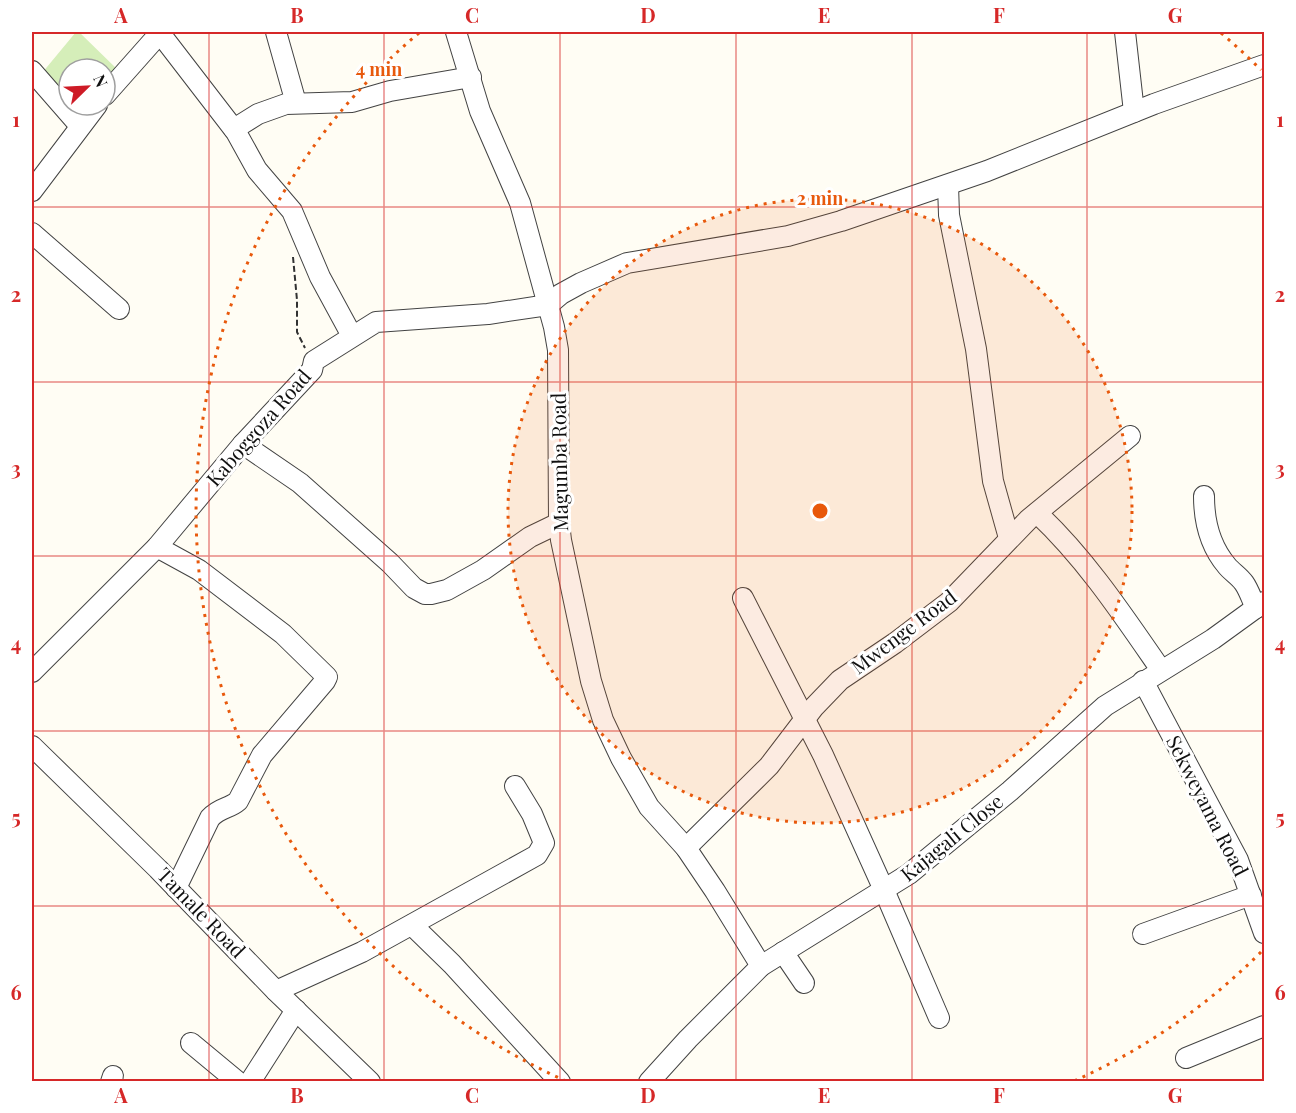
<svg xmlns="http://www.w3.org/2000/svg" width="1296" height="1113" viewBox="0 0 1296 1113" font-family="'Playfair Display',serif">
  <rect width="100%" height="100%" fill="#fffdf4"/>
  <polygon fill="#d5eeb9" points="76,32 79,32 120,72 105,90 105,69 69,69 69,105 93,105 81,120 42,73"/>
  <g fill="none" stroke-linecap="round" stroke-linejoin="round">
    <defs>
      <g id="minor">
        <polyline points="159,32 236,132 257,170 292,211 320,277 352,336"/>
        <polyline points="276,32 296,103"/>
        <polyline points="456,32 480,111 520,203 554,327 558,350 559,523 561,540 591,681 603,720 621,758 649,807 686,848 715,891 761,966"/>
        <polyline points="1125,32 1134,112"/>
        <polyline points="32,71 80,126"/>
        <polyline points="105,95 160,33"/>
        <polyline points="234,129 258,114 286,104 352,102 390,91 471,77"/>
        <polyline points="948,185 949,215 976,349 993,481 1009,538"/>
        <polyline points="32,191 97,105"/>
        <polyline points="32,233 119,309"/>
        <polyline points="243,444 300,483 390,563 414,588 425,594 431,594 447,590 483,570 530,537 559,523"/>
        <path d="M1204,496C1204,522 1210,546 1227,566C1232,572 1239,576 1244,583C1249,590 1252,600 1256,608"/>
        <path d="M1037,513C1086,559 1123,615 1161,670"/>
        <path d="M157,547L199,570L283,634L327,677L325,681L262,755L238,801C229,809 220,807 210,818L176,888"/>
        <polyline points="743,598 823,755 884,890 939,1018"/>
        <polyline points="32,672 157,547 243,444 312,370 314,361 376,322 488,314 548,305 561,294 581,283 627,263 788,236 841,221 987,171 1154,104 1264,65"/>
        <polyline points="1143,681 1238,860 1264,933"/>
        <polyline points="32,746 158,869 276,991 370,1082"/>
        <polyline points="686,848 769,766 814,707 840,680 895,643 949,602 1029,519 1130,436"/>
        <polyline points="412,925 452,964 560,1082"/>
        <polyline points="1143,934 1251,895"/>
        <polyline points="783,952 804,983"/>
        <polyline points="276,991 362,952 537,855 544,843 532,814 515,786"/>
        <polyline points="191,1043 238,1082"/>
        <polyline points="1186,1058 1264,1026"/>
        <polyline points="111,1082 113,1076"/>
        <polyline points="250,1082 296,1010"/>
        <polyline points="649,1082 688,1039 761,966 909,874 1010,791 1105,706 1213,639 1264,602"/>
      </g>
    </defs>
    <use href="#minor" stroke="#434343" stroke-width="22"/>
    <polyline stroke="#323232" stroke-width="2" stroke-dasharray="6 3" stroke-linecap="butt" points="293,257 297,300 297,332 305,348"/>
    <use href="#minor" stroke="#fff" stroke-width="20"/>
  </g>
  <path fill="none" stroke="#d62828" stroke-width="1.5" stroke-opacity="0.55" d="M209,32V1082M384,32V1082M560,32V1082M736,32V1082M912,32V1082M1087,32V1082M32,207H1264M32,382H1264M32,556H1264M32,731H1264M32,906H1264"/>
  <circle cx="820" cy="511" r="312" fill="#e8590c" fill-opacity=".12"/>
  <g fill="none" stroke="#e8590c" stroke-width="3" stroke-dasharray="3 6">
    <circle cx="820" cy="511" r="312"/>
    <path d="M1261 952A624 624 0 0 1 1074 1081M566 1081A624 624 0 0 1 419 33M1221 33A624 624 0 0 1 1261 70"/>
  </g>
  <g text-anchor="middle" stroke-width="6" stroke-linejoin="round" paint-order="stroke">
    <g font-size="20" fill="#101010" stroke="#fff">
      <text transform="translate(259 428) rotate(-49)" y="7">Kaboggoza Road</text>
      <text transform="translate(560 462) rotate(-91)" y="7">Magumba Road</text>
      <text transform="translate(904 632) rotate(-37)" y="7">Mwenge Road</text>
      <text transform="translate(1207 806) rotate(63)" y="7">Sekweyama Road</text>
      <text transform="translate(952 838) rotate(-39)" y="7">Kajagali Close</text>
      <text transform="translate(201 913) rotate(46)" y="7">Tamale Road</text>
    </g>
  </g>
  <circle cx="820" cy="511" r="9" fill="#e8590c" stroke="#fff" stroke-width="3"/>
  <g font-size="18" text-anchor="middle" font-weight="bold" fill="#e8590c" stroke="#fff" stroke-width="6" stroke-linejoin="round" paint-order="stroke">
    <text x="379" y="76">4 min</text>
    <text x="820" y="205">2 min</text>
  </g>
  <rect width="1296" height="1113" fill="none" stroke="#ffffff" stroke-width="66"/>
  <g transform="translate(87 87) rotate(66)"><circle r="28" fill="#ffffff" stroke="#9f9f9f" stroke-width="1.5"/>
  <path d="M0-4.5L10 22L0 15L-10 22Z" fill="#ce1b26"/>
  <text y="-9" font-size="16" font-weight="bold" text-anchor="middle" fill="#101010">N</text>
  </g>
  <rect x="33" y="33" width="1230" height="1047" fill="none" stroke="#d62828" stroke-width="2"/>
  <g font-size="20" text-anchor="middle" font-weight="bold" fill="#d62828">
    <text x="121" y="23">A</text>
    <text x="297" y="23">B</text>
    <text x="472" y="23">C</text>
    <text x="648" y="23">D</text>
    <text x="824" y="23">E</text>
    <text x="999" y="23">F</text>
    <text x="1175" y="23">G</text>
    <text x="16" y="127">1</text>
    <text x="1280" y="127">1</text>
    <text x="16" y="302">2</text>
    <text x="1280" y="302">2</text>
    <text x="16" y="476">3</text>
    <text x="1280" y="476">3</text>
    <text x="16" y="651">4</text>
    <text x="1280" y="651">4</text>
    <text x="16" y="825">5</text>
    <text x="1280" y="825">5</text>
    <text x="16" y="1000">6</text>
    <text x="1280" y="1000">6</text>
    <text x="121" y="1103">A</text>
    <text x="297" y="1103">B</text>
    <text x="472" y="1103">C</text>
    <text x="648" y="1103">D</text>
    <text x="824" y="1103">E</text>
    <text x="999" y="1103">F</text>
    <text x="1175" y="1103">G</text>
  </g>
</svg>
